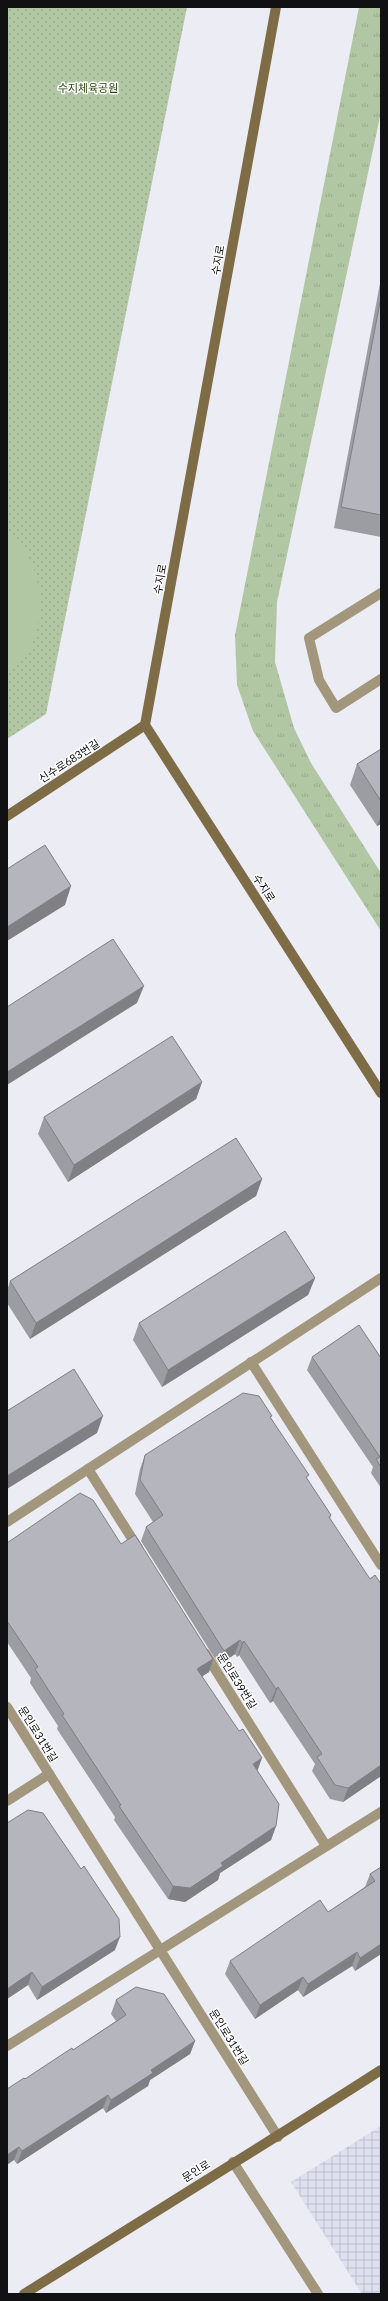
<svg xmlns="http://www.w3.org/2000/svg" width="388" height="2301" viewBox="0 0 388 2301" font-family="Lato,'Noto Sans KR',sans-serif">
  <defs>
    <pattern id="industrial-grid" width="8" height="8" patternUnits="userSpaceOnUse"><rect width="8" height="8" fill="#dfe0ef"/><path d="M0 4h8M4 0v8" fill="none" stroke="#bebfcc"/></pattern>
    <pattern id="grass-tufts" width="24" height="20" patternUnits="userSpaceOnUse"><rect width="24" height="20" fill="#b1c7a3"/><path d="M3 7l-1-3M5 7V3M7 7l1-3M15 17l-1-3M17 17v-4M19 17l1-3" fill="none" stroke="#97aa8b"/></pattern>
    <pattern id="park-dots" width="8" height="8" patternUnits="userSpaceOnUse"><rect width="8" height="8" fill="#b1c7a3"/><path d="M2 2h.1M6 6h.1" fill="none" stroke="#97aa8b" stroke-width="1.8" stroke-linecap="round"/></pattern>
  </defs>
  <rect width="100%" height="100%" fill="#ececf4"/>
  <polygon fill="url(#industrial-grid)" points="381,2126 381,2294 362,2294 291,2182"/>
  <polygon fill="url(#grass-tufts)" points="359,7 381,7 381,112 277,602 275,662 294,728 311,763 381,873 381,931 253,731 237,685 235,635"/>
  <polygon fill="url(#park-dots)" points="7,7 187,7 46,714 7,739"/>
  <path fill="#b1c7a3" d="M7,531C39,555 48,606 33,642C28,655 18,663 7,671Z"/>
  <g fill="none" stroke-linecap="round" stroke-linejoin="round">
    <polyline stroke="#a2967c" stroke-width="10" points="381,593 309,638 319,680 336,708 381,679"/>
    <g stroke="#a2967c" stroke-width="10">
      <polyline points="251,1362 381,1565"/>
      <polyline points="88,1469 138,1548"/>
      <polyline points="7,1522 381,1278"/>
      <polyline points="205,1653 326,1846"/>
      <polyline points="7,1707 278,2137"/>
      <polyline points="7,1801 49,1774"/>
      <polyline points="7,2046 381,1812"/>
      <polyline points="233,2162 318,2294"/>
    </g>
    <g stroke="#7d6c45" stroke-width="10">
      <polyline points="276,7 145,725 381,1093"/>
      <polyline points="7,816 145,725"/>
      <path d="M24,2294C143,2219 263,2146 381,2070"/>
    </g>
  </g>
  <g fill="#9c9ca3">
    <polygon points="381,278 381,537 334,528"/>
    <polygon points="381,749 381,824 377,826 350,785 357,764"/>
    <polygon points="202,1082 196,1099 68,1182 38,1134 44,1117"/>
    <polygon points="262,1179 256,1196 30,1339 7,1303 7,1291 10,1281"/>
    <polygon points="315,1278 308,1295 162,1387 133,1340 139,1323"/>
    <polygon points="312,1357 381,1358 381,1488 371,1473 373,1467 307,1370"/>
    <polygon points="271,1418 307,1479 331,1515 330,1519 381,1776 343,1802 330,1799 312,1771 315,1764 273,1701 270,1703 239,1655 237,1657 235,1654 219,1665 141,1541 146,1527 153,1522 135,1494 140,1469 145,1455"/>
    <polygon points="7,1543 121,1544 213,1659 209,1672 202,1676 257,1770 276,1826 271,1840 220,1873 218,1880 185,1902 168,1899 114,1820 115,1817 57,1729 58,1726 30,1683 31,1678 7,1642"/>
    <polygon points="7,1823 115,1950 37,2000 28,1985 7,1999"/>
    <polygon points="381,1867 381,1954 355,1971 352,1966 303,1997 298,1990 255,2019 225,1974 230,1961 328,1912 365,1887 370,1874"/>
    <polygon points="116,2000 195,2041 190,2054 150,2080 148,2086 106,2113 103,2108 17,2164 14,2160 25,2079 73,2050 116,2021 111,2014"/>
  </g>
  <g fill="#7f7f84">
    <polygon points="381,816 381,824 377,826"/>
    <polygon points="71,886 65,905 7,941 7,927"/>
    <polygon points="144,986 137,1003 7,1085 7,1072"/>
    <polygon points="202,1082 196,1099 68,1182 74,1165"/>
    <polygon points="262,1179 256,1196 30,1339 36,1323"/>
    <polygon points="315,1278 308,1295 162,1387 168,1370"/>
    <polygon points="103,1416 97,1433 7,1489 7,1476"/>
    <polygon points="240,1640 235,1654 219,1665 224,1651"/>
    <polygon points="244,1641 239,1655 237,1657 242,1643"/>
    <polygon points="213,1659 209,1672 192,1683 197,1669"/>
    <polygon points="278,1687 273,1701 270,1703 276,1689"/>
    <polygon points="262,1758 257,1772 253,1764"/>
    <polygon points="381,1765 381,1776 343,1802 348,1788"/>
    <polygon points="276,1826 271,1840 220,1873 218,1880 185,1902 168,1899 173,1886 221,1863"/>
    <polygon points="120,1937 115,1950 37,2000 42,1987"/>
    <polygon points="381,1944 381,1954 355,1971 360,1958"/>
    <polygon points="357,1952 352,1966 303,1997 308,1984"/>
    <polygon points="32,1972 28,1985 7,1999 7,1989"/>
    <polygon points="303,1977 298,1990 255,2019 260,2005"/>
    <polygon points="195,2041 190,2054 150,2080 148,2086 106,2113 111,2100 151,2070"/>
    <polygon points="108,2095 103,2108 17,2164 22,2151"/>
    <polygon points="19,2147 14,2160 7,2165 7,2155"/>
  </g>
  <g fill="#b5b5bd" stroke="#7f7f84">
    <polygon points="381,297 381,515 341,507"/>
    <polygon points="381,749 381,801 357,764"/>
    <polygon points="45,845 71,886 7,927 7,869"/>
    <polygon points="113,939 144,986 7,1072 7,1007"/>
    <polygon points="172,1036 202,1082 74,1165 44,1117"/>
    <polygon points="236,1138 262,1179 36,1323 10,1281"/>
    <polygon points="285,1231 315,1278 168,1370 139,1323"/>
    <polygon points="359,1325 381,1358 381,1467 376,1459 380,1457 312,1357"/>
    <polygon points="74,1369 103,1416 7,1476 7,1411"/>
    <polygon points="243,1393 259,1396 272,1416 270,1417 309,1475 306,1477 331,1515 329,1517 370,1579 375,1575 381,1584 381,1765 348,1788 335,1785 317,1757 322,1754 278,1687 276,1689 244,1641 242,1643 240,1640 224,1651 146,1527 163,1515 140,1480 145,1455"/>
    <polygon points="80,1493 93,1500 121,1544 135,1535 213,1659 197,1669 239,1731 243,1729 262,1758 253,1764 279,1804 276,1826 221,1863 223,1866 190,1888 173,1886 119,1806 121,1805 62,1715 64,1714 35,1669 38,1667 7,1621 7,1543"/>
    <polygon points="28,1810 43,1813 81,1869 84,1866 119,1919 120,1937 42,1987 32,1972 7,1989 7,1823"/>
    <polygon points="381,1867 381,1944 360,1958 357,1952 308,1984 303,1977 260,2005 230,1961 320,1900 328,1912 375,1881 370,1874"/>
    <polygon points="136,1987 164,1994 195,2041 151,2070 153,2073 111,2100 108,2095 22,2151 19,2147 7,2155 7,2089 24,2078 25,2079 72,2048 73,2050 126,2015 116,2000"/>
  </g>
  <g text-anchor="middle" stroke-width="3" stroke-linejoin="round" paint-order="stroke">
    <g font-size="11" fill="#2b4a0d" stroke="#fff">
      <text x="88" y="92">수지체육공원</text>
    </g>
    <g font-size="11" fill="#111114" stroke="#fff">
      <text transform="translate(218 260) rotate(-80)" y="4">수지로</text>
      <text transform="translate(160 579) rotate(-80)" y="4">수지로</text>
      <text transform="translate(69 761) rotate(-33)" y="4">신수로683번길</text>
      <text transform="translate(264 888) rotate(57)" y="4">수지로</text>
      <text transform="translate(237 1681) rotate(58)" y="4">문인로39번길</text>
      <text transform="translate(38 1734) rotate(58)" y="4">문인로31번길</text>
      <text transform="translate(229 2037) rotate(58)" y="4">문인로31번길</text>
      <text transform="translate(196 2171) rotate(-32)" y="4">문인로</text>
    </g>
  </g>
  <rect width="388" height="2301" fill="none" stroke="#111114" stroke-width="16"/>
</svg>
